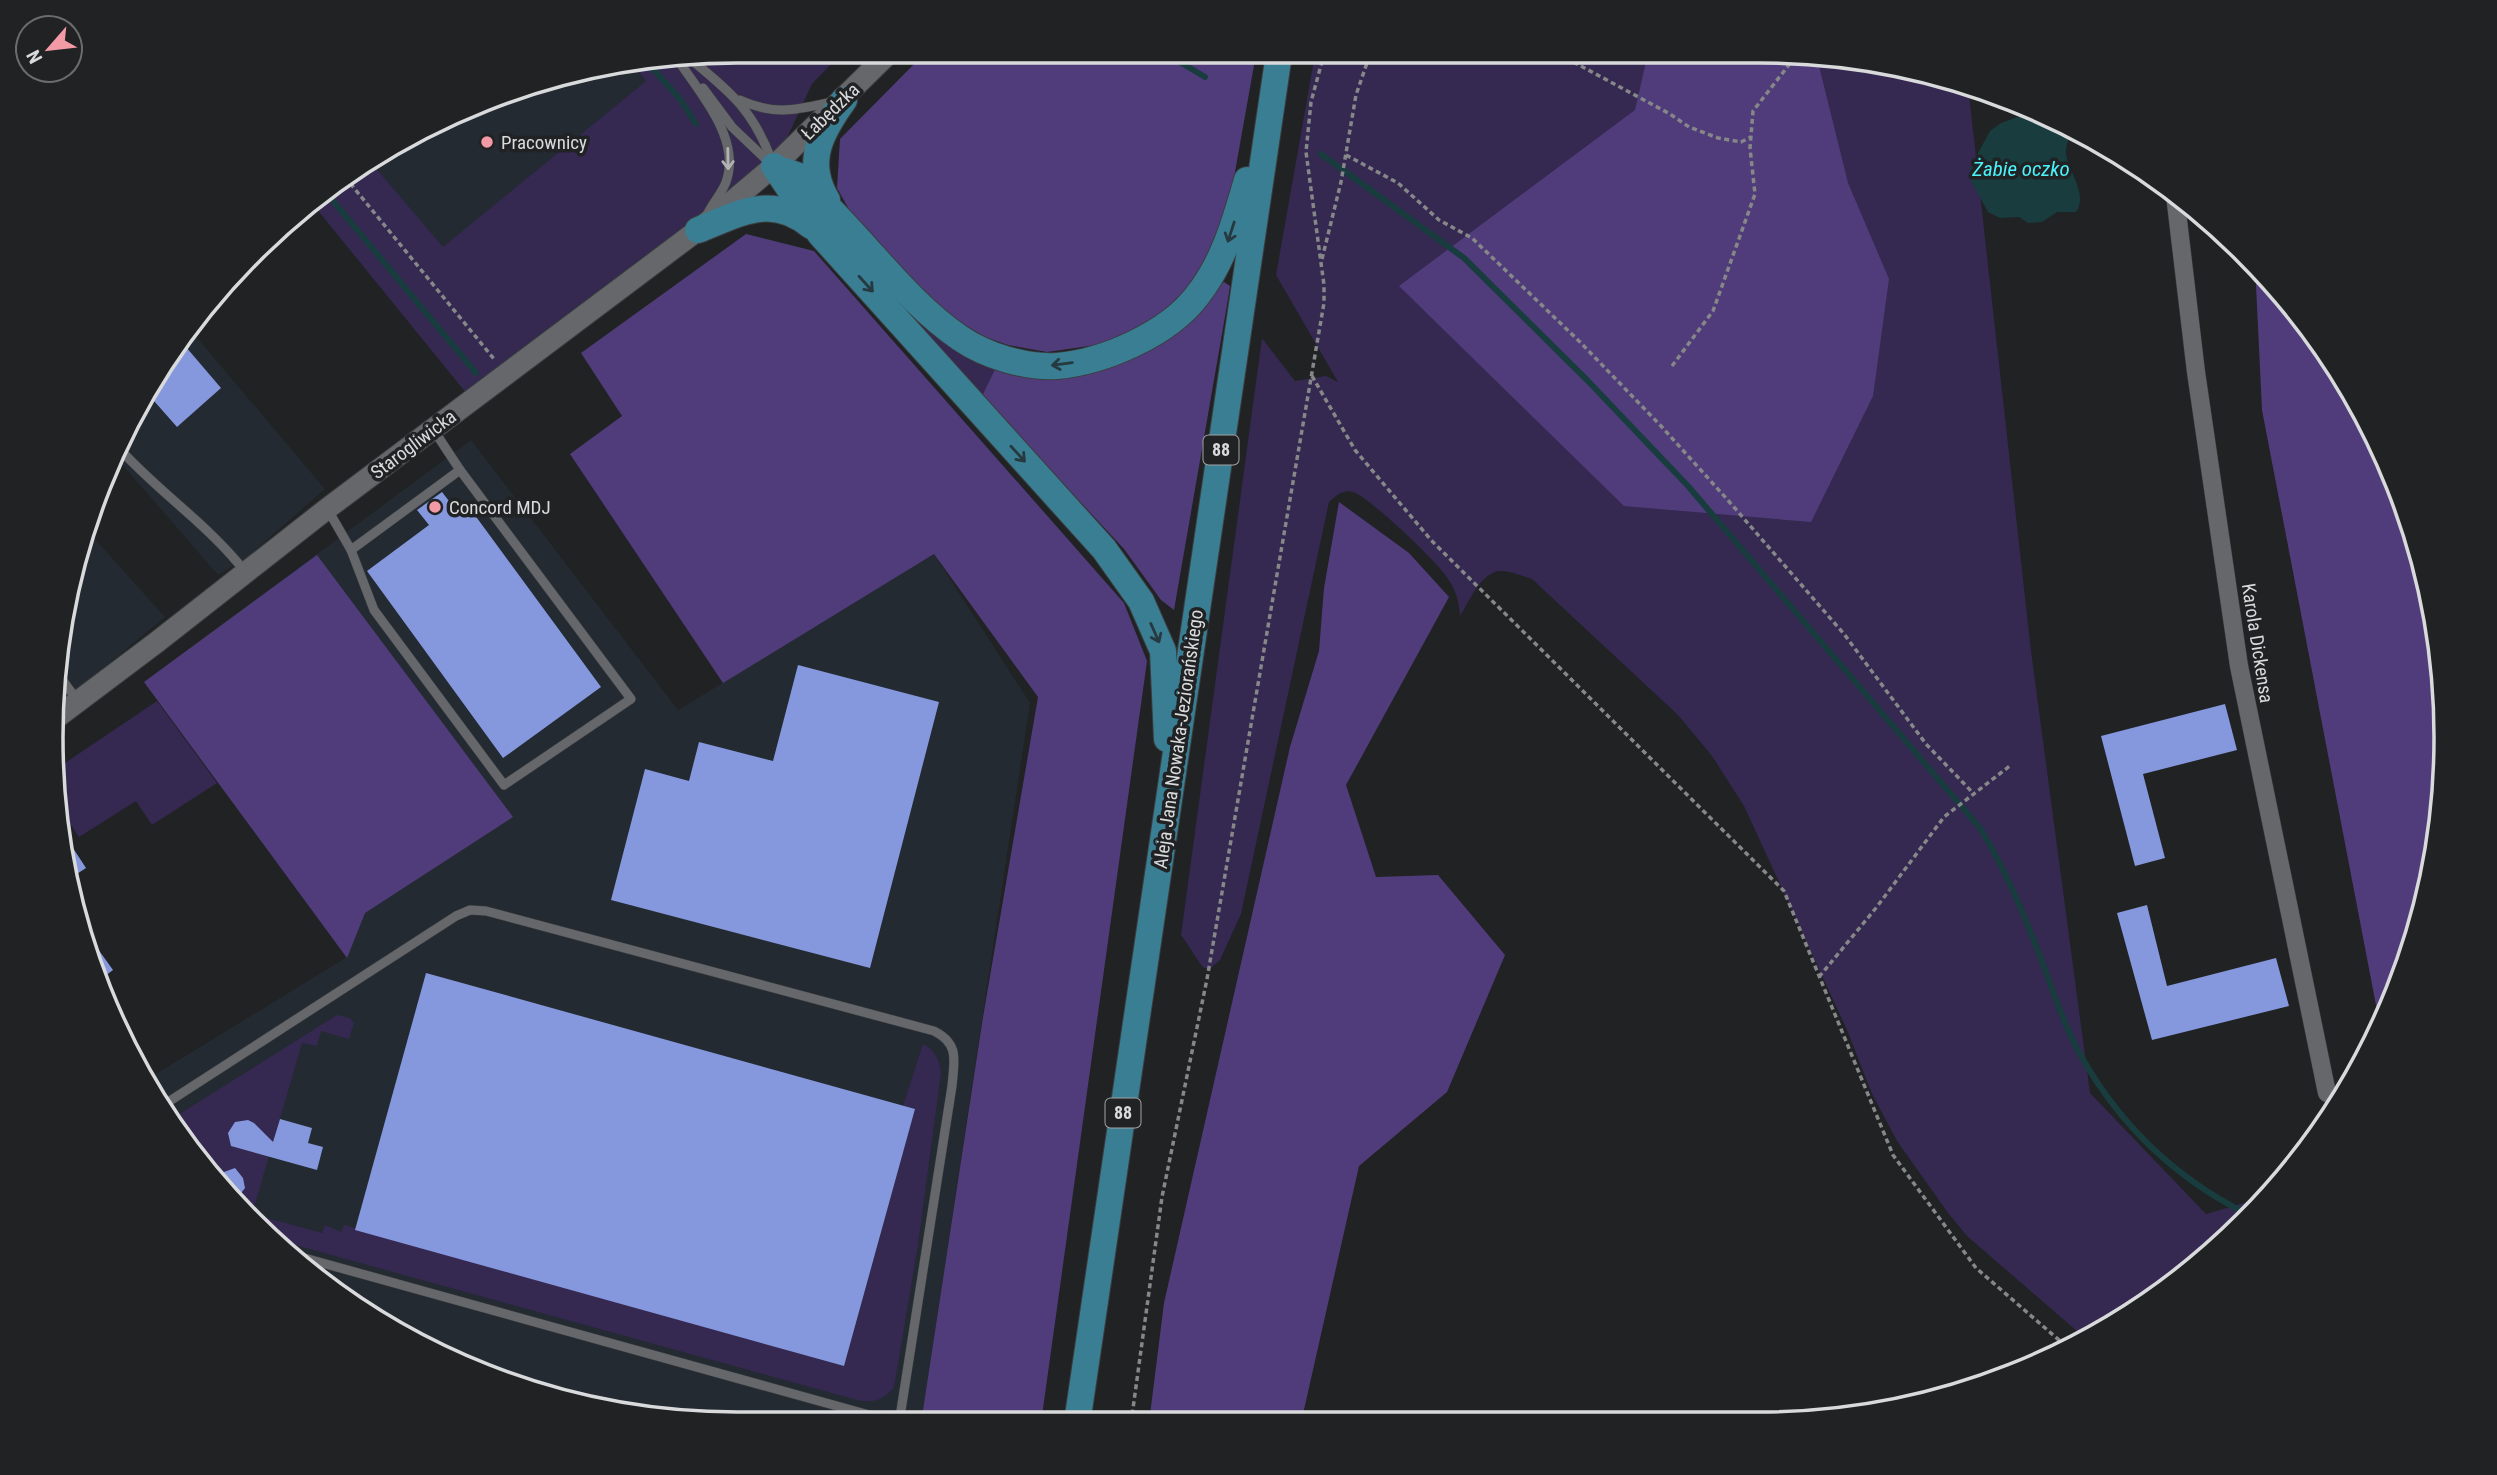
<svg xmlns="http://www.w3.org/2000/svg" width="2497" height="1475" viewBox="0 0 2497 1475" font-family="'Roboto Condensed',sans-serif">
  <rect width="100%" height="100%" fill="#202224"/>
  <g fill="#232a31">
    <polygon points="629,61 646,81 443,248 370,161 433,122 517,87"/>
    <polygon points="188,327 325,489 245,559 218,575 113,454 122,433"/>
    <polygon points="471,440 678,710 934,554 1030,703 921,1423 692,1423 516,1388 356,1308 252,1223 192,1155 146,1080 347,957 144,682"/>
    <polygon points="85,528 165,617 53,710 57,647"/>
  </g>
  <g fill="#352851">
    <path d="M1805,52L1968,85L2031,651L2090,1093L2206,1214L2261,1198L2213,1254L2103,1332L2086,1339L1967,1236L1948,1213L1897,1141L1872,1094L1847,1030L1744,806L1712,756L1678,715L1532,579C1522,576 1509,570 1499,571C1480,574 1469,602 1460,616C1459,600 1455,588 1446,576C1436,561 1368,496 1353,492C1343,489 1336,496 1329,502L1241,914L1220,960L1211,968H1204C1198,962 1188,944 1181,935L1262,338L1295,381L1326,376L1338,382L1276,275L1315,54Z"/>
    <polygon points="839,56 812,84 774,166 471,399 311,202 320,192 370,161 443,247 646,81 629,61 647,57"/>
    <polygon points="805,202 998,363 982,396"/>
    <polygon points="157,701 217,783 152,825 136,801 79,837 55,801 53,771"/>
    <path d="M337,1015L350,1018L354,1023L349,1039L321,1031L317,1046L302,1043L252,1214L322,1233L325,1225L341,1232L344,1225L844,1366L915,1109L903,1106L923,1044C935,1050 940,1060 941,1073L917,1251L894,1387C884,1401 872,1403 857,1400L270,1238C230,1206 197,1163 170,1120Z"/>
  </g>
  <g fill="#513c7b">
    <polygon points="1805,52 1812,54 1818,62 1848,183 1889,279 1873,396 1811,522 1624,506 1399,286 1635,110 1648,53"/>
    <polygon points="1256,54 1228,211 1201,275 1159,315 1128,335 1096,345 1047,352 1008,345 985,337 942,311 859,227 837,188 840,139 922,56"/>
    <polygon points="746,234 814,251 1124,603 1147,661 1041,1423 921,1423 983,1017 1038,697 934,554 723,683 570,454 622,416 581,353"/>
    <polygon points="2255,264 2331,356 2394,475 2433,604 2446,738 2433,872 2394,1001 2380,1026 2262,410"/>
    <polygon points="1224,282 1230,286 1227,305 1174,610 1161,600 1124,549 982,396 998,363 1064,373"/>
    <polygon points="1339,502 1409,553 1449,597 1346,785 1376,877 1438,875 1505,955 1447,1092 1359,1166 1301,1423 1149,1423 1164,1303 1290,747 1319,651 1324,588"/>
    <polygon points="317,555 513,817 365,913 347,958 144,682"/>
  </g>
  <path fill="#193d3f" d="M2031,112L2071,132C2069,139 2065,147 2066,154C2069,173 2088,194 2076,212H2057L2042,222L2028,223L2019,217L2000,218L1988,212L1971,181L1970,168L1990,131L2001,123Z"/>
  <g fill="none" stroke-linecap="round" stroke-linejoin="round">
    <g stroke="#193d3f" stroke-width="6">
      <polyline points="1168,55 1205,77"/>
      <polyline points="643,58 680,99 696,124"/>
      <path d="M1321,154L1464,258L1587,380L1688,486L1980,828C2007,872 2026,919 2044,967C2055,996 2065,1028 2081,1056C2120,1125 2177,1179 2247,1214"/>
      <polyline points="324,190 476,373"/>
    </g>
  </g>
  <g fill="#8698dd">
    <polygon points="180,340 221,388 177,427 147,393"/>
    <polygon points="442,492 456,510 466,503 601,687 503,758 367,571 429,525 417,510"/>
    <polygon points="798,665 939,702 870,968 611,900 645,769 689,781 699,742 773,761"/>
    <polygon points="2225,704 2237,750 2143,774 2165,858 2135,866 2101,736"/>
    <polygon points="57,825 58,825 86,868 69,879"/>
    <polygon points="2147,905 2167,986 2276,958 2289,1006 2152,1040 2117,913"/>
    <polygon points="80,924 113,970 97,982 87,958"/>
    <polygon points="426,973 915,1109 844,1366 355,1230"/>
    <polygon points="280,1119 312,1128 308,1143 323,1147 317,1170 231,1146 228,1133 235,1122 248,1120 254,1123 273,1142"/>
    <polygon points="235,1168 243,1178 245,1188 238,1197 231,1199 217,1183 224,1172"/>
  </g>
  <g fill="none" stroke-linecap="round" stroke-linejoin="round">
    <defs>
      <g id="service">
        <path d="M676,57C698,91 740,136 727,179C724,191 713,202 708,213"/>
        <path d="M688,57C730,92 752,108 772,161"/>
        <polyline points="703,88 732,127 773,166"/>
        <path d="M740,100C775,116 796,110 832,102"/>
        <path d="M117,446C154,488 202,520 238,563"/>
        <polyline points="328,510 351,550 460,470 433,429"/>
        <polyline points="351,550 374,610 504,785 631,699 460,470"/>
        <polyline points="55,670 77,700"/>
        <path d="M162,1106L456,916L470,910L486,911L934,1031C960,1044 954,1061 952,1086L899,1423"/>
        <polyline points="290,1254 898,1423"/>
      </g>
      <polyline id="minor" points="2175,195 2196,372 2239,666 2327,1093"/>
      <polyline id="tertiary" points="52,721 157,642 328,508 698,230 774,166 886,56"/>
      <g id="primary">
        <polyline points="774,166 820,234 1104,549 1141,601 1163,651 1167,739"/>
        <path d="M785,171L799,176C822,201 846,225 868,250C897,282 925,314 960,338C986,356 1026,368 1057,366C1104,362 1168,334 1197,296C1224,262 1235,221 1247,180"/>
        <path d="M827,200C804,162 821,132 844,100"/>
        <path d="M698,230C739,214 771,193 811,226"/>
        <polyline points="1077,1423 1279,54"/>
      </g>
    </defs>
    <use href="#service" stroke="#3b3d3f" stroke-width="10"/>
    <use href="#minor" stroke="#3b3d3f" stroke-width="19"/>
    <use href="#tertiary" stroke="#3b3d3f" stroke-width="23"/>
    <use href="#primary" stroke="#3b3d3f" stroke-width="28"/>
    <g stroke="#868789" stroke-width="3.5" stroke-dasharray="5 3.5" stroke-linecap="butt">
      <polyline points="1566,58 1670,114 1689,127 1718,138 1741,142 1751,137"/>
      <polyline points="1346,155 1398,183 1439,220 1472,238 1580,342 1661,426 1726,498 1844,634 1926,744 1974,794"/>
      <polyline points="345,177 494,359"/>
      <polyline points="1322,259 1341,182 1356,95 1370,54"/>
      <polyline points="1672,366 1713,311 1755,194 1750,148 1753,111 1799,52"/>
      <polyline points="1312,376 1355,450 1431,540 1784,891 1893,1155 1976,1268 2067,1347"/>
      <polyline points="1819,977 1876,908 1944,817 2011,765"/>
      <polyline points="1131,1423 1162,1197 1207,979 1324,303 1324,285 1306,152 1311,102 1324,54"/>
    </g>
    <use href="#service" stroke="#65676a" stroke-width="9"/>
    <use href="#minor" stroke="#65676a" stroke-width="18"/>
    <use href="#tertiary" stroke="#65676a" stroke-width="21"/>
    <use href="#primary" stroke="#3a7e93" stroke-width="26"/>
  </g>
  <defs><path id="oneway-shaft" d="M-6 0H5M1.5-3L5.5 0L1.5 3" fill="none" stroke-width="1.6" stroke-linecap="round" stroke-linejoin="round" transform="scale(1.75)"/></defs>
  <use stroke="#b0b2b4" href="#oneway-shaft" transform="translate(728 159) rotate(89)"/>
  <g stroke="#263940">
    <use href="#oneway-shaft" transform="translate(1231 232) rotate(108)"/>
    <use href="#oneway-shaft" transform="translate(866 284) rotate(48)"/>
    <use href="#oneway-shaft" transform="translate(1062 364) rotate(172)"/>
    <use href="#oneway-shaft" transform="translate(1018 454) rotate(48)"/>
    <use href="#oneway-shaft" transform="translate(1155 633) rotate(66)"/>
  </g>
  <g fill="#f39aa7" stroke="#202224" stroke-width="2.5">
    <circle cx="487" cy="142" r="7"/>
    <circle cx="435" cy="507" r="7"/>
  </g>
  <g text-anchor="middle" stroke-width="7" stroke-linejoin="round" paint-order="stroke">
    <g fill="#202224" stroke="#a2a3a5" stroke-width="2">
      <rect x="1203.5" y="435.5" width="35" height="29" rx="5"/>
      <rect x="1105.5" y="1098.5" width="35" height="29" rx="5"/>
    </g>
    <g font-size="18" font-weight="bold" fill="#d9dadc">
      <text x="1221" y="456">88</text>
      <text x="1123" y="1119">88</text>
    </g>
    <g font-size="19" fill="#d9dadc" stroke="#202224">
      <text transform="translate(830 111) rotate(-44)" y="7">Łabędzka</text>
      <text transform="translate(413 444) rotate(-37)" y="7">Starogliwicka</text>
      <text transform="translate(2258 643) rotate(81)" y="7">Karola Dickensa</text>
      <text transform="translate(1178 739) rotate(-82)" y="7">Aleja Jana Nowaka-Jeziorańskiego</text>
    </g>
    <g font-size="19" fill="#d9dadc" stroke="#202224" text-anchor="start">
      <text x="501" y="149">Pracownicy</text>
      <text x="449" y="514">Concord MDJ</text>
    </g>
    <g font-size="21" font-style="italic" fill="#4bf4fb" stroke="#202224">
      <text x="2021" y="176">Żabie oczko</text>
    </g>
  </g>
  <path d="M0 0H2497V1475H0ZM737 63H1760A674 674 0 0 1 2434 737V738A674 674 0 0 1 1760 1412H737A674 674 0 0 1 63 738V737A674 674 0 0 1 737 63Z" fill="#202224" fill-rule="evenodd"/>
  <path fill="none" stroke="#d9dadc" stroke-width="3.5" d="M737 63H1760A674 674 0 0 1 2434 737V738A674 674 0 0 1 1760 1412H737A674 674 0 0 1 63 738V737A674 674 0 0 1 737 63Z"/>
  <g transform="translate(49 49) rotate(242)"><circle r="33" fill="#202224" stroke="#6a6c6e" stroke-width="2"/>
  <path d="M0-5L12 26L0 18L-12 26Z" fill="#f39aa7"/>
  <text y="-10" font-size="19" font-weight="bold" text-anchor="middle" fill="#d9dadc">N</text>
  </g>
</svg>
